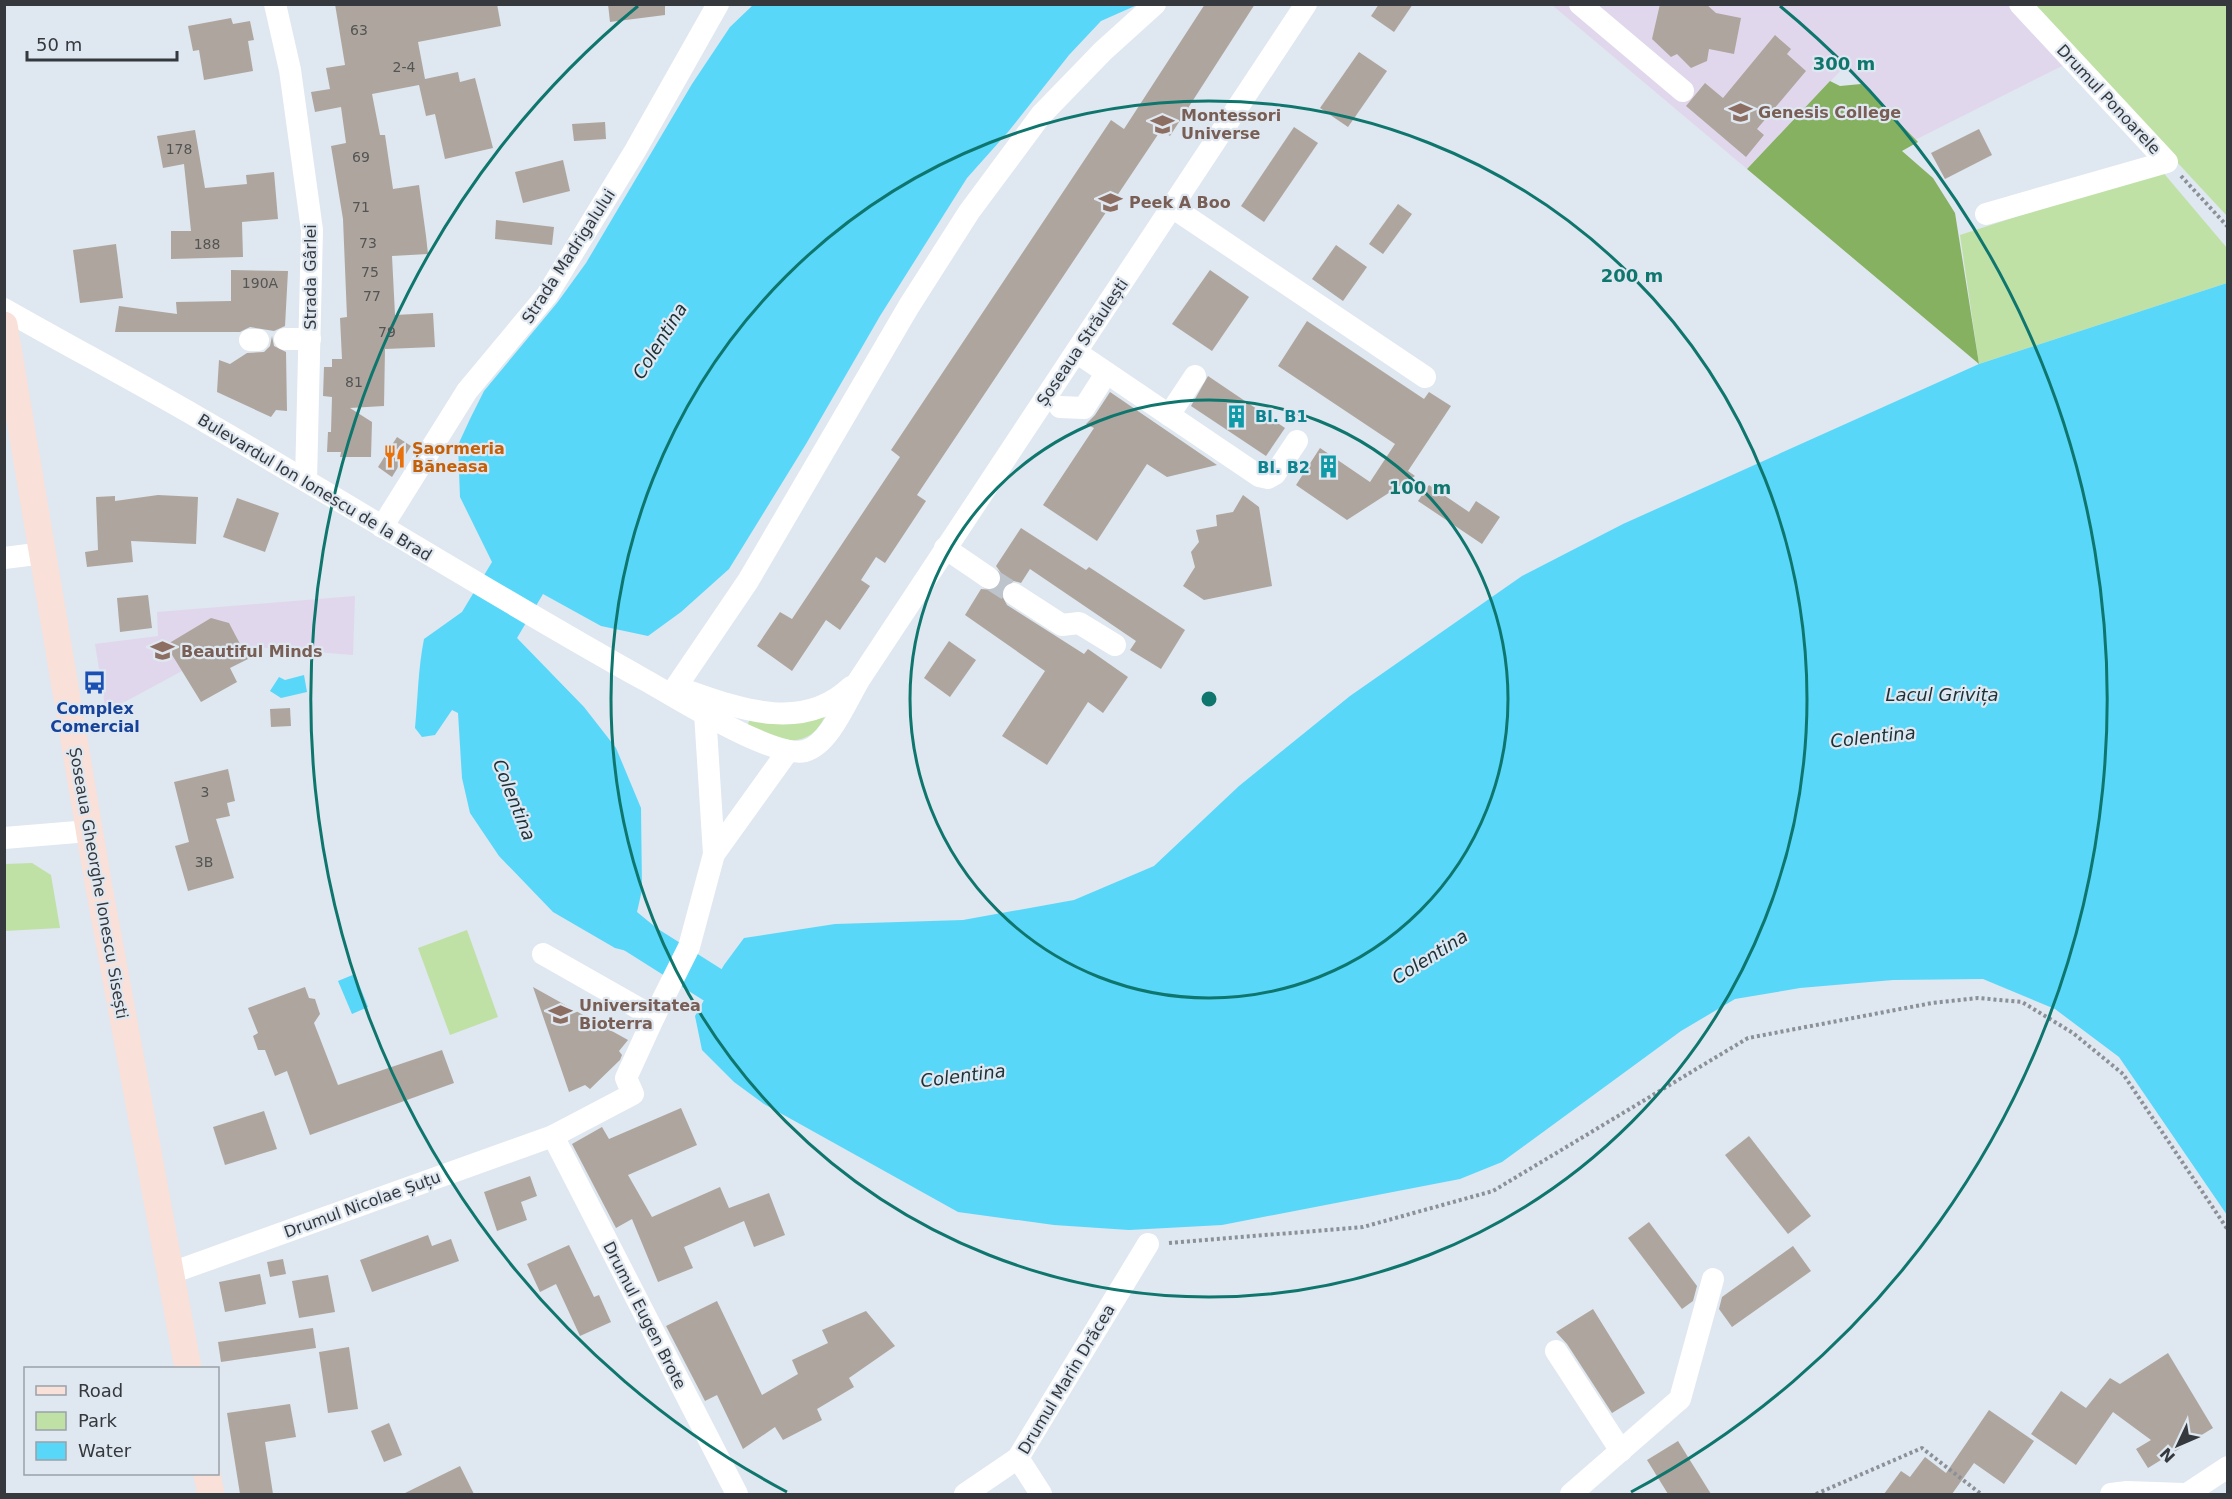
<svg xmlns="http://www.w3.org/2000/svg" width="2232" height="1499" viewBox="0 0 2232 1499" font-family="'DejaVu Sans',sans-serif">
  <rect width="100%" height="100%" fill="#dfe7f0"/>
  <g fill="#e0d7ec">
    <polygon points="1552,5 2010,5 2066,64 1915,140 1844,67 1747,169"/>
    <polygon points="355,596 353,655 241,646 182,671 106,712 95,644 158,636 157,612"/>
  </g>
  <g fill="#c0e1a6">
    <polygon points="2031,5 2227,5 2227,216"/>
    <polygon points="2161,170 2227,248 2227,283 1979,364 1960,235"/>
    <path d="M825,716C808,753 776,740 747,727L750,718Z"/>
    <polygon points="32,863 51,875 60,928 5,931 5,864"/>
    <polygon points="467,930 498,1017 450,1035 418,948"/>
  </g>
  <polygon fill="#86b160" points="1830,81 1840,86 1861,84 1918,142 1902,151 1933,178 1955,213 1979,364 1747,169"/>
  <g fill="#58d7f9">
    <path d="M753,5H1137L1101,21L1069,55L1008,132L967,178L880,316L806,444L729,569L681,612L648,636L601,626L543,594L517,638L584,707L616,748L641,808L642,890L637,912L670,939L655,958L615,948L553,912L499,856L470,813L462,778L458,713L452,710L435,735L422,737L415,728C418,697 418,669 424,639L462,612L492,562L460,497L458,445L470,419L484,391L557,303L586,263L692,84L730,27Z"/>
    <polygon points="2227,283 2227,1215 2119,1057 2055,1009 1983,979 1893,980 1800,988 1735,999 1681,1031 1502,1162 1460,1179 1222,1225 1129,1230 1054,1225 958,1212 764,1104 734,1082 702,1050 695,1016 724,965 744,938 835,924 963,920 1074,900 1154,866 1239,786 1350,696 1522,576 1623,524 1979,364"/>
    <polygon points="304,675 307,692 281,698 270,691 279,677 285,680"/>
    <polygon points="355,974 368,1007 352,1014 338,981"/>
  </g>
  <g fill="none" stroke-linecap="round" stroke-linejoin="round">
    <polyline stroke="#58d7f9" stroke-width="36" points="618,925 754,1011"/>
  </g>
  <g fill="#aea69e">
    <polygon points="335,4 497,4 501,26 418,42 425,79 458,72 460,82 475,78 493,148 445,159 435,114 426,116 419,85 372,94 380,135 385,135 393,189 419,185 426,236 428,254 392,256 395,315 433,313 435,347 385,349 384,406 350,408 372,422 371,457 340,457 341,452 327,452 328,432 331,432 332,397 323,396 324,367 332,367 332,359 342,359 340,318 347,317 343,219 331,146 346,143 341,107 315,112 311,92 330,89 326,68 345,65"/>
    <polygon points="608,4 665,4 665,15 610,22"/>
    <polygon points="1205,4 1255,4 1170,136 1161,130 917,495 926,501 885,563 876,557 861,580 870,586 840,630 826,620 792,671 757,646 780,612 792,619 900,457 891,450 1111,120 1124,129"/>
    <polygon points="1379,4 1413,4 1394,32 1371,16"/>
    <polygon points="1660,4 1706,4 1716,13 1741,18 1734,54 1709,49 1707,61 1691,68 1677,54 1671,57 1652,39"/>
    <polygon points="231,18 233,24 250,21 254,40 248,41 253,71 204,80 199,50 193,51 188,26"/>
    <polygon points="1775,35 1791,49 1787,54 1806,71 1757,129 1764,135 1746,157 1686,106 1705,83 1723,98"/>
    <polygon points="1359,52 1387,71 1348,127 1320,108"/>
    <polygon points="605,122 606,139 574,141 572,124"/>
    <polygon points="1294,127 1318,143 1264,222 1241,206"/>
    <polygon points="1979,129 1992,155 1945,179 1931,153"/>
    <polygon points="195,130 205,188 247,184 246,175 274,172 278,219 242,222 243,257 171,259 171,231 191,231 184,164 163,168 157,136"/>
    <polygon points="563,160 570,191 523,203 515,172"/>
    <polygon points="1398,204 1412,214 1383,254 1369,244"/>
    <polygon points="496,220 554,227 552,245 495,239"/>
    <polygon points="116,244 123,298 80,303 73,250"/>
    <polygon points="1336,245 1367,267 1343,301 1312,279"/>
    <polygon points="231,270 288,271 285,326 274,331 250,327 240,332 115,332 119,306 177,314 176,302 231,301"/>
    <polygon points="1210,270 1249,297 1212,351 1172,324"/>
    <polygon points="1307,321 1424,399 1429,392 1451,406 1408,471 1415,476 1347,520 1296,485 1320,448 1370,482 1395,444 1278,366"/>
    <polygon points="272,336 274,346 286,352 287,411 276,410 271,417 217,392 219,360 230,364 247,353 264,352 270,346"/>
    <polygon points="1208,376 1285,428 1266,456 1191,406"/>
    <polygon points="1110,392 1217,465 1167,477 1147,464 1097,541 1043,505 1094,428 1086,424 1095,415"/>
    <polygon points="397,437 411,446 392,477 378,467"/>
    <polygon points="1429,485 1469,512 1476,501 1500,517 1482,544 1418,501"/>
    <polygon points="158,495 198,497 196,544 131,541 133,562 87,567 85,552 98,550 96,497 115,496 115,501"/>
    <polygon points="1243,495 1259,507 1272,586 1204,600 1183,586 1195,567 1191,552 1199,542 1196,530 1217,526 1216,515 1233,512"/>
    <polygon points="237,498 279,513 265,552 223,537"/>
    <polygon points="1021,528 1086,570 1089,567 1185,630 1161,669 1130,650 1136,641 1030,569 1021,583 1014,581 1003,586 1001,594 1007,605 1084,654 1088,649 1128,677 1103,713 1088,702 1047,765 1002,736 1045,671 965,615 981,589 994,590 1000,585 1001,573 996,566"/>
    <polygon points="148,595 152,628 120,632 117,598"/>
    <polygon points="211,618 229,623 248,659 230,668 237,682 201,702 166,645"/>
    <polygon points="949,641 976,660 950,697 924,678"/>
    <polygon points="290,708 291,726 271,727 270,709"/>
    <polygon points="228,769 235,801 227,803 230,816 216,819 234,878 188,891 175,846 189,842 174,782"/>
    <polygon points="305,987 309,998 315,999 320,1014 314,1023 338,1085 442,1050 454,1083 310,1135 287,1071 275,1076 265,1050 258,1050 253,1036 258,1033 248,1008"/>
    <polygon points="533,987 628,1040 619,1051 622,1055 620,1060 590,1089 585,1085 569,1092"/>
    <polygon points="681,1108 697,1145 628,1175 652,1217 720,1187 729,1208 769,1193 785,1235 754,1247 744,1221 684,1247 693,1268 658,1282 632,1219 616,1228 572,1144 602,1127 609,1139"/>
    <polygon points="264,1111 277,1149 225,1165 213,1127"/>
    <polygon points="1749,1136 1811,1216 1788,1234 1725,1155"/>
    <polygon points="530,1176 537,1196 521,1202 527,1220 497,1231 484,1192"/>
    <polygon points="1649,1222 1697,1286 1693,1301 1682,1309 1628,1238"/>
    <polygon points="428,1235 432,1246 451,1239 459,1261 372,1292 360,1260"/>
    <polygon points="569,1245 594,1297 599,1295 611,1322 580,1336 556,1284 540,1292 527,1264"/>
    <polygon points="1793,1246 1811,1271 1732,1327 1719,1309 1722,1297"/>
    <polygon points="283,1259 286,1274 270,1277 267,1262"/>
    <polygon points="260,1274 266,1304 225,1312 219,1282"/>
    <polygon points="328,1275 335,1312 299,1318 292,1281"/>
    <polygon points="717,1301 762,1395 798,1374 792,1360 828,1343 822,1330 866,1311 895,1346 849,1378 854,1387 817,1409 822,1420 783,1440 775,1427 743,1449 717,1395 705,1401 666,1326"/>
    <polygon points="1593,1309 1645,1393 1612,1413 1567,1344 1556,1332"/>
    <polygon points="313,1328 316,1348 221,1362 218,1342"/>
    <polygon points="349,1347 358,1409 328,1413 319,1352"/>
    <polygon points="2168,1353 2213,1428 2148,1468 2136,1449 2151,1440 2113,1412 2076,1465 2031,1434 2061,1391 2086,1408 2110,1378 2120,1384"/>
    <polygon points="290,1404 296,1437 265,1442 273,1494 240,1494 227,1413"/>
    <polygon points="1989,1410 2034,1441 2004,1484 1974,1463 1952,1494 1884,1494 1901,1471 1910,1477 1925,1457 1946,1473"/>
    <polygon points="389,1423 402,1455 384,1462 371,1431"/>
    <polygon points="1678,1441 1711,1494 1668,1494 1647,1460"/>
    <polygon points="460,1466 474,1494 403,1494"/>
  </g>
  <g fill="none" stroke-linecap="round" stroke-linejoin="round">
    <polyline stroke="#bdc4cc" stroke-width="22" stroke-dasharray="22 11" stroke-linecap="butt" points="989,578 1014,594"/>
    <g stroke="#8c9198" stroke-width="4" stroke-dasharray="3 3" stroke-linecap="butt">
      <polyline points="2181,176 2228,227"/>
      <polyline points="1169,1243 1363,1227 1493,1191 1748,1038 1932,1003 1978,998 2022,1002 2073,1033 2123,1074 2228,1230"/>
      <polyline points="1816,1494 1922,1448 1981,1494"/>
    </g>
    <g stroke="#fff" stroke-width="22">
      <polyline points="275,4 290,70 312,230 306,481"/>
      <polyline points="1580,4 1683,91"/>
      <polyline points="1172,207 1425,377"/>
      <polyline points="1986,214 2167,162 2020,4"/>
      <path d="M4,309C69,346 135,381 199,418C348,504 494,596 645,680C676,697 773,759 805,751C829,745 847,700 859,680L1306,4"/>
      <polyline points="285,339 310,339"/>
      <polyline points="250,340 258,340"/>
      <polyline points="1076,352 1259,476 1268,478 1275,474 1297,441"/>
      <polyline points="1060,407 1084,408 1100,383"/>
      <polyline points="1169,415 1195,376"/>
      <polyline points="382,527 467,391 547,295 635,151 718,4"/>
      <polyline points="945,548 989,578"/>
      <polyline points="4,558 44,553"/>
      <polyline points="1014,594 1062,625 1079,623 1115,645"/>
      <polyline points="676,687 748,581 909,306 969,212 1041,115 1103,51 1155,4"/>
      <path d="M682,689C737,708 802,734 851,687"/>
      <polyline points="4,838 89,831"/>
      <polyline points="714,854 788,751"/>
      <polyline points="654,1017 689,947 714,854 705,713"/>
      <polyline points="553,1136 737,1494"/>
      <polyline points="171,1273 553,1136 633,1094 626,1078 654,1017 543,954"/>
      <polyline points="1556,1351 1621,1451"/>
      <polyline points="1018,1458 1041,1494"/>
      <polyline points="965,1494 1018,1458 1148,1244"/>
      <polyline points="1571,1494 1680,1399 1713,1279"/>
      <polyline points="2111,1494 2127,1492 2184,1494"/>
      <polyline points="2187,1494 2228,1467"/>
    </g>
    <g stroke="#f9e0d9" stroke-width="27">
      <polyline points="4,325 98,882 188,1368"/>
      <polyline points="207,1474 211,1494"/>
    </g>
  </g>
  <g fill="none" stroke="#0f766e" stroke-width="3">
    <circle cx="1209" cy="699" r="299"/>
    <circle cx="1209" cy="699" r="598"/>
    <path d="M787 1492A898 898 0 0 1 638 6M1780 6A898 898 0 0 1 1631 1492"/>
  </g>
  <defs>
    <symbol id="school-bare" viewBox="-9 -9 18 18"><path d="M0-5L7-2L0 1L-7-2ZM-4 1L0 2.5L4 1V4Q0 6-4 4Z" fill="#8d6e63" stroke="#dfe7f0" stroke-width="2.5" paint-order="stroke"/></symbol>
    <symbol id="building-bare" viewBox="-9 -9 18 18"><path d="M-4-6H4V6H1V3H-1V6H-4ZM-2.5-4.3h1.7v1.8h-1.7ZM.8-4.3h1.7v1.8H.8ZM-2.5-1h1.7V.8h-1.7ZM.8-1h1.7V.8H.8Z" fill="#0f9aa8" stroke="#dfe7f0" stroke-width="2.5" paint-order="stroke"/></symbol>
    <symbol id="restaurant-bare" viewBox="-9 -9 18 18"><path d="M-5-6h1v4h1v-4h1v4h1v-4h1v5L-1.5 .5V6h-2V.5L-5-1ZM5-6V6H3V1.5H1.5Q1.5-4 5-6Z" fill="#e8710a" stroke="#dfe7f0" stroke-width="2.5" paint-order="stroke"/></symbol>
    <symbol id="bus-bare" viewBox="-9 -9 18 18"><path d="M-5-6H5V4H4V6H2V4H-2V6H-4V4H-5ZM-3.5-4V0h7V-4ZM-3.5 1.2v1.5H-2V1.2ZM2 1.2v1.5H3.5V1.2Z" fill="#1a4fb4" stroke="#dfe7f0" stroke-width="2.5" paint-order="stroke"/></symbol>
    <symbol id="university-bare" viewBox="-9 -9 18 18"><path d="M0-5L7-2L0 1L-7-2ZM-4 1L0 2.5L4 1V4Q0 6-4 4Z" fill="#8d6e63" stroke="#dfe7f0" stroke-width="2.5" paint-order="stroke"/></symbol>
  </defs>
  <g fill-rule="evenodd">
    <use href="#school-bare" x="1724" y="96" width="33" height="33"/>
    <use href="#school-bare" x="1146" y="108" width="33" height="33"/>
    <use href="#school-bare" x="1094" y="186" width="33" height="33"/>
    <use href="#building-bare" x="1220" y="400" width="33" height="33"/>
    <use href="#restaurant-bare" x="378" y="440" width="33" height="33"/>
    <use href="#building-bare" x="1312" y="450" width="33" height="33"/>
    <use href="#school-bare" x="146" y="634" width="33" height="33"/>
    <use href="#bus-bare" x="78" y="666" width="33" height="33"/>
    <use href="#university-bare" x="544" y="998" width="33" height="33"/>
  </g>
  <g text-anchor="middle" stroke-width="4.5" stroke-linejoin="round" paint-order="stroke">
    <g font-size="14" fill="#535454">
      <text x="359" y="35">63</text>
      <text x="404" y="72">2-4</text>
      <text x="179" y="154">178</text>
      <text x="361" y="162">69</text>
      <text x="361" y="212">71</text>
      <text x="368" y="248">73</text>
      <text x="207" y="249">188</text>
      <text x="370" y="277">75</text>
      <text x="260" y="288">190A</text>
      <text x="372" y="301">77</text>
      <text x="387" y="337">79</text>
      <text x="354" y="387">81</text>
      <text x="205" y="797">3</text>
      <text x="204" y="867">3B</text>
    </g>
    <g font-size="16" fill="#35383c" stroke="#dfe7f0">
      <text transform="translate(2109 99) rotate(47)" y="6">Drumul Ponoarele</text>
      <text transform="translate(568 256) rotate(-57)" y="6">Strada Madrigalului</text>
      <text transform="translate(310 277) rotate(-90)" y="6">Strada Gârlei</text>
      <text transform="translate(1082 342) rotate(-56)" y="6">Șoseaua Străulești</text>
      <text transform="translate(315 487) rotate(31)" y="6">Bulevardul Ion Ionescu de la Brad</text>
      <text transform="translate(99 883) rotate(80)" y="6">Șoseaua Gheorghe Ionescu Sisești</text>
      <text transform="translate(362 1204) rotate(-20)" y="6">Drumul Nicolae Șuțu</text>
      <text transform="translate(645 1315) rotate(63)" y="6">Drumul Eugen Brote</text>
      <text transform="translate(1066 1379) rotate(-59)" y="6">Drumul Marin Drăcea</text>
    </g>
    <g font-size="16" font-weight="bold" fill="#785e54" stroke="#dfe7f0" text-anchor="start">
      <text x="1758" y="118">Genesis College</text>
      <text x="1181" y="121">Montessori<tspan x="1181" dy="18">Universe</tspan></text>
      <text x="1129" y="208">Peek A Boo</text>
      <text x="181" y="657">Beautiful Minds</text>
      <text x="579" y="1011">Universitatea<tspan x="579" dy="18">Bioterra</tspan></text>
    </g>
    <g font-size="16" font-weight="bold" fill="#0d838f" stroke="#dfe7f0" text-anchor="start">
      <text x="1255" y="422">Bl. B1</text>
      <text x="1310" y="473" text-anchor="end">Bl. B2</text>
    </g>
    <g font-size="16" font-weight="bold" fill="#c56008" stroke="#dfe7f0" text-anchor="start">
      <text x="412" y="454">Șaormeria<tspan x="412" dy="18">Băneasa</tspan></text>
    </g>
    <g font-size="16" font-weight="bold" fill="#164399" stroke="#dfe7f0">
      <text x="95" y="714">Complex<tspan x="95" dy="18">Comercial</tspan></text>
    </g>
    <g font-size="18" font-style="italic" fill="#1b3137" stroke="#dfe7f0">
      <text transform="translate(660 341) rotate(-58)" y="6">Colentina</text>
      <text x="1942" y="701">Lacul Grivița</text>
      <text transform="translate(1873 737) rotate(-6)" y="6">Colentina</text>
      <text transform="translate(514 800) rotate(68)" y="6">Colentina</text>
      <text transform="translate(1430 957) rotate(-32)" y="6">Colentina</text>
      <text transform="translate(963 1076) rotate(-7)" y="6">Colentina</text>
    </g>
  </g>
  <circle cx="1209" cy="699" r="9" fill="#0f766e" stroke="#dfe7f0" stroke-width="3"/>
  <g font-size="18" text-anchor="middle" font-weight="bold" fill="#0f766e" stroke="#dfe7f0" stroke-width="4.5" stroke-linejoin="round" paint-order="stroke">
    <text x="1844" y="70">300 m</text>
    <text x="1632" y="282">200 m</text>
    <text x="1420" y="494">100 m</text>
  </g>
  <rect width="2232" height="1499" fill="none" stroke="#35383c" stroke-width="12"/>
  <rect x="24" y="1367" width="195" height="108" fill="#dfe7f0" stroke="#9ba1a8" stroke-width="1.5"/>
  <rect x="36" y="1386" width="30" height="9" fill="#f9e0d9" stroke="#9ba1a8" stroke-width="1.5"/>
  <text x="78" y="1397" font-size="18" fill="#35383c">Road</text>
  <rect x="36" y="1412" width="30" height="18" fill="#c0e1a6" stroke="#9ba1a8" stroke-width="1.5"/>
  <text x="78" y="1427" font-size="18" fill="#35383c">Park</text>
  <rect x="36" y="1442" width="30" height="18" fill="#58d7f9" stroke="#9ba1a8" stroke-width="1.5"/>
  <text x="78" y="1457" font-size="18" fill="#35383c">Water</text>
  <g transform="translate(2178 1445) rotate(226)" stroke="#dfe7f0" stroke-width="4.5" paint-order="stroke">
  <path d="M0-4.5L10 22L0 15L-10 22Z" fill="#35383c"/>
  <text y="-9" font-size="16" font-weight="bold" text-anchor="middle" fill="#35383c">N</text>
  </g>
  <path d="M27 51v9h150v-9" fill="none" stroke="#35383c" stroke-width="3"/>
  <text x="36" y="51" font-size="18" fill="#35383c" stroke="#dfe7f0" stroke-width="4.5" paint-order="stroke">50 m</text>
</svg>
